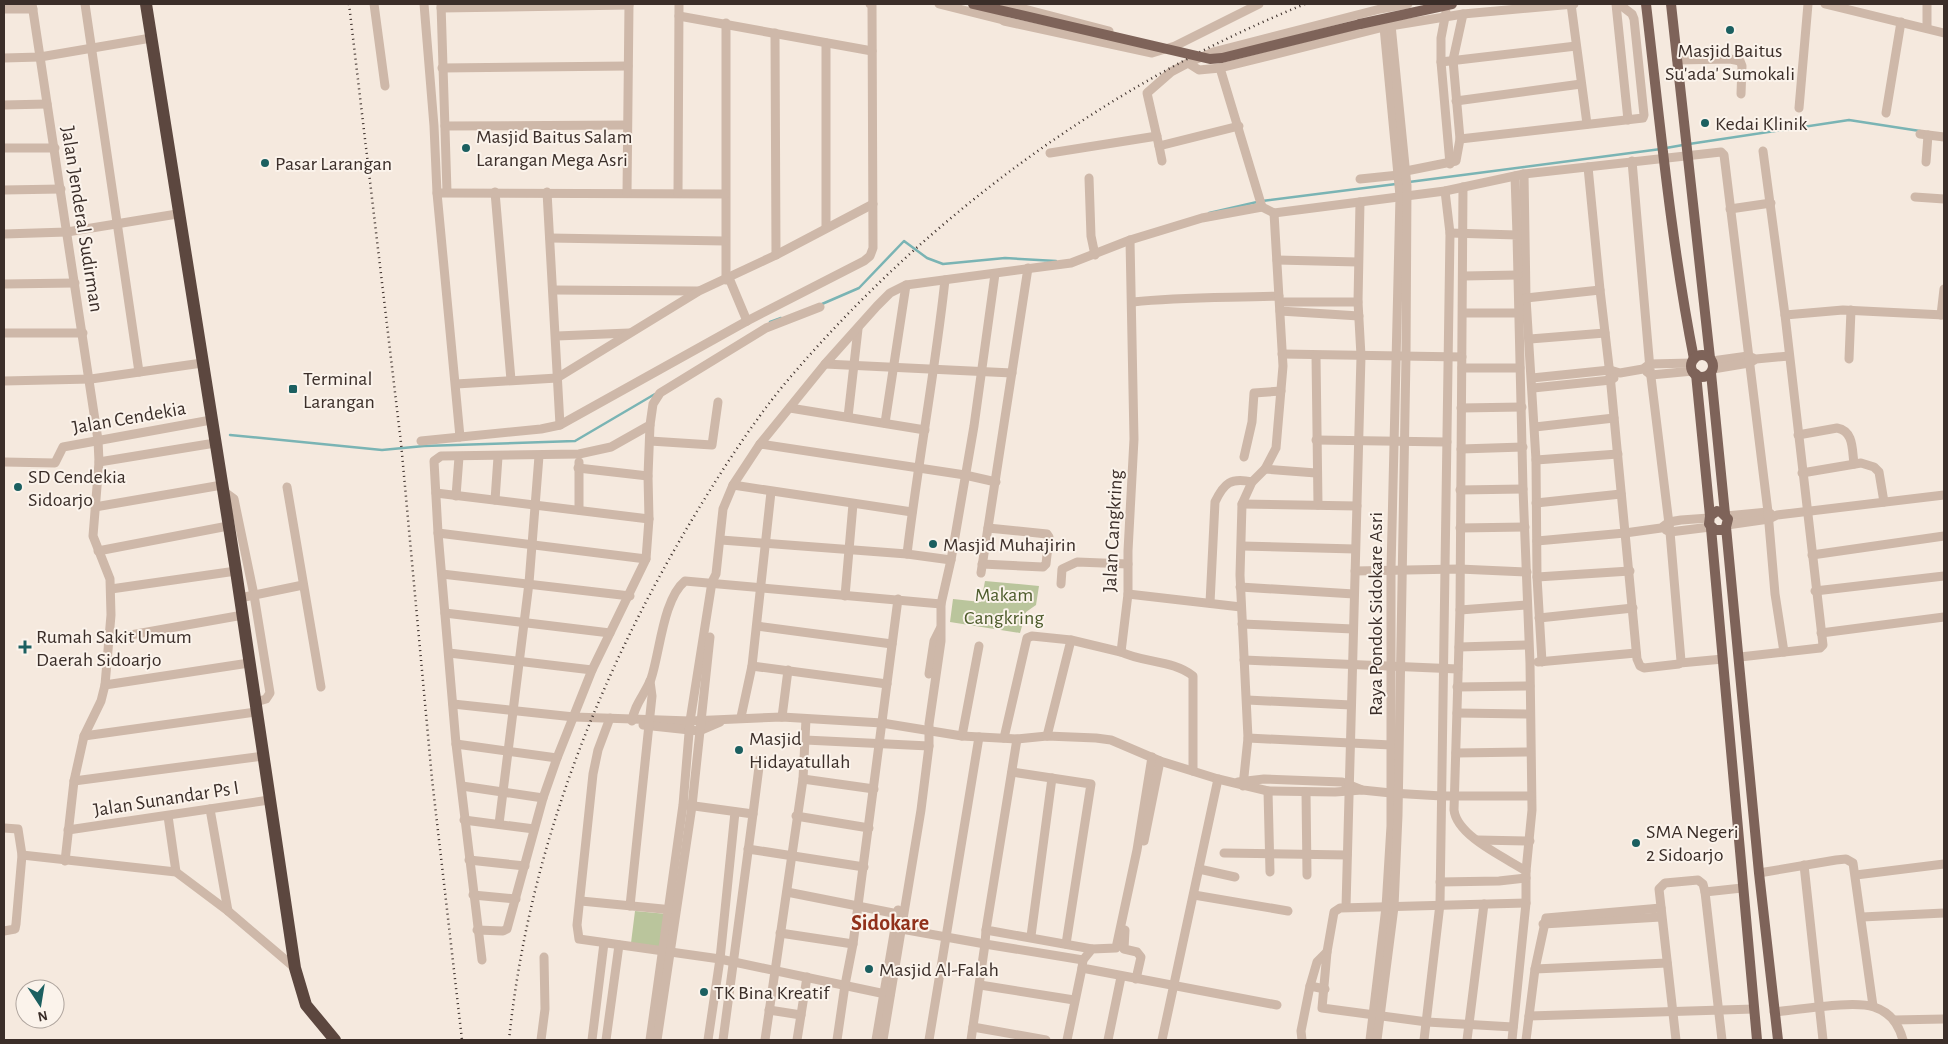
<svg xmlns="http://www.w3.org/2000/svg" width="1948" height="1044" viewBox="0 0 1948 1044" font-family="'Alegreya Sans',sans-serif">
  <rect width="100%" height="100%" fill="#f5e9de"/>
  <g fill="#bac59c">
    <polygon points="985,581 1039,586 1036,605 1026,612 1020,633 950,622 953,599 981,602"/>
    <polygon points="635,911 667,914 663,947 631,943"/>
  </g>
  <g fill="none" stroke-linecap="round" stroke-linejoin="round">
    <g stroke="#7ab4b4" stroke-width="2.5">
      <polyline points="1689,144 1849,120 1920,131"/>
      <polyline points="1666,148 1683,145"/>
      <polyline points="1409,182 1661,149"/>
      <polyline points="1262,201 1396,184"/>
      <polyline points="1209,213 1257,202"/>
      <polyline points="822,304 859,288 904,241 927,258 943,264 1005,258 1056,261"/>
      <polyline points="770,322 781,318"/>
      <polyline points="230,435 382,450 424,446 575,441 655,394"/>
    </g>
    <g stroke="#ceb8a9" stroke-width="9">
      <polyline points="32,4 98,440 99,462 93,536 110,579 111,615 105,685 101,701 84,736 74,781 65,861"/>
      <polyline points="85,4 139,372"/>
      <polyline points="374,4 385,86"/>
      <polyline points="424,4 434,126 437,193 460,437"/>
      <polyline points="441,4 447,192"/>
      <polyline points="939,4 1003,20"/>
      <polyline points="1005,4 1109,31"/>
      <polyline points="1408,4 1380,9 1213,52 1188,63 1199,70 1220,68 1384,27 1463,14 1574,4"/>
      <polyline points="1571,4 1587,124"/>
      <polyline points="1616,4 1628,120"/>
      <polyline points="1825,4 1944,33"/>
      <polyline points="1927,4 1927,28"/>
      <polyline points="1010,5 1004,8 1004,21 1152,53 1175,46 1259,4"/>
      <polyline points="441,8 629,5"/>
      <polyline points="4,9 33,9"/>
      <polyline points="1446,12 1441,38 1441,62 1450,164"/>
      <polyline points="679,16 872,51"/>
      <polyline points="726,23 726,280"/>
      <polyline points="775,33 776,255"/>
      <polyline points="826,43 826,228"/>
      <polyline points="4,58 40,57 151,38"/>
      <polyline points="1677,60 1730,59 1740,61 1742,66 1741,94"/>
      <polyline points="1441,62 1576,46"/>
      <polyline points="1188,63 1171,72 1147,93 1159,146 1239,126"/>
      <polyline points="442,68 628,66"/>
      <polyline points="1220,68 1262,207"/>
      <polyline points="1456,101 1581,84"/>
      <polyline points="4,105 47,104"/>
      <polyline points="1799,108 1808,4"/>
      <polyline points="1886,113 1901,22"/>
      <polyline points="445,126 627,125"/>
      <polyline points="1920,134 1944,137"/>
      <polyline points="1460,139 1643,118 1644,115 1634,19 1632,14 1619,4"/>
      <polyline points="1159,146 1162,161"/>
      <polyline points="4,148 55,148"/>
      <polyline points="1050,153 1157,136"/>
      <polyline points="1926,162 1928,135"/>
      <polyline points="1588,167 1600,290"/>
      <polyline points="1401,172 1456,161 1460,139 1453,60 1463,14"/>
      <polyline points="1524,174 1526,298 1536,460 1537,577 1542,662"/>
      <polyline points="1515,176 1517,235"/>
      <polyline points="1089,178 1091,236 1095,255"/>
      <polyline points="1360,179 1399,175"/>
      <path d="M1463,187L1460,610L1454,810C1457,836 1504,857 1526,871"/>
      <polyline points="4,190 61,189"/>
      <polyline points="495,192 511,380"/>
      <polyline points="547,192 560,425"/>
      <polyline points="437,193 725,194"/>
      <polyline points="627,193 629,4"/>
      <polyline points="678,193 679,4"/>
      <polyline points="1915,197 1944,199"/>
      <polyline points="1730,209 1771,203"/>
      <polyline points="1450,233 1517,235 1523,489 1530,663 1532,810 1526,871 1526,903 1512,1040"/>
      <polyline points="4,234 67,232 177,214"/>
      <polyline points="550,238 725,241"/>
      <path d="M1130,240L1134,439L1128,551V594L1121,652C1144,663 1173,660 1193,676V771"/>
      <polyline points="1277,260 1358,262"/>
      <polyline points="1464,276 1518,275"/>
      <polyline points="729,278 747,321"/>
      <polyline points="4,284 75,283"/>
      <polyline points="553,290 698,291"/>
      <polyline points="1526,298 1600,290 1610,375 1637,659 1640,666 1644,668 1679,664 1681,661 1670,532 1650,369 1632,161"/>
      <path d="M1133,302C1181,297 1230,298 1279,296"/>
      <polyline points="1280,302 1358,302"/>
      <polyline points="1280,311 1359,316"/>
      <polyline points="1463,313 1519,313"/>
      <polyline points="1785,315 1843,310 1944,315"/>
      <polyline points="1941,315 1944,289"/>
      <polyline points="4,333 83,333"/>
      <polyline points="557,336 629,333"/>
      <polyline points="1530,339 1605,333"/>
      <polyline points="1282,354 1462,357"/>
      <polyline points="1316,356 1318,505"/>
      <polyline points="1849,359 1851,310"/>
      <polyline points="1712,361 1748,356 1753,358"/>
      <polyline points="825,364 1012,373"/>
      <polyline points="1462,368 1520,368"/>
      <polyline points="1713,369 1749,363 1756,359 1789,356"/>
      <polyline points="1647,372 1651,375 1693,371"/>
      <polyline points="1532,378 1610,370 1620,373 1643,369 1650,364 1692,363"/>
      <polyline points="4,381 91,379 202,363"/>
      <polyline points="456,384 557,378 699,291 776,255 873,204"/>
      <polyline points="1533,388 1611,380 1614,378"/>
      <polyline points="790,408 925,430"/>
      <polyline points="1461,408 1522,407"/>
      <polyline points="848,417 858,329"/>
      <polyline points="885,423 906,285"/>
      <polyline points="1535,427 1614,418"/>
      <path d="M1798,435L1837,428C1854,431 1852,450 1854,464"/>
      <polyline points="1316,440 1447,442"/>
      <polyline points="421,441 541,429 560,425 747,321 864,261 870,256 873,248 872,4 870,4"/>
      <polyline points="650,441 712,445 718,402"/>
      <polyline points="760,444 965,475 996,482"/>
      <polyline points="1461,449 1523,447"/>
      <polyline points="1244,457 1252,422 1254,393 1281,391"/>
      <polyline points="1536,460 1618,454"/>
      <polyline points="4,462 55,463 63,447 211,420"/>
      <polyline points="99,462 215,443"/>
      <polyline points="579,462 579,510"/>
      <polyline points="578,468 648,476"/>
      <polyline points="1265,469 1316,473"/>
      <polyline points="1802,473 1861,463 1874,467 1879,472 1884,502"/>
      <polyline points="733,485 912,512"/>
      <polyline points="287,487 321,687"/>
      <polyline points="1460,490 1523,489"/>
      <polyline points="223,491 234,499 254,595 270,693 266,699 256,702"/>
      <polyline points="436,493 649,519"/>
      <polyline points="456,496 459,457"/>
      <polyline points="495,500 498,457"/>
      <polyline points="1536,503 1621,494"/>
      <polyline points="1242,504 1357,506"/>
      <polyline points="95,507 222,485"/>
      <polyline points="1726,516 1768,512 1771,514"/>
      <polyline points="1727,525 1769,519 1777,515 1944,495"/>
      <polyline points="1460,528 1525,527"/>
      <polyline points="1666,530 1670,532 1710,527"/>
      <polyline points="438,533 646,559"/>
      <polyline points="721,540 907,554 951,560"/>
      <polyline points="1537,541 1625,533 1661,528 1669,522 1681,520 1709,518"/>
      <polyline points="1242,546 1355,549"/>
      <polyline points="98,551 228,526"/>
      <path d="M907,554C918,462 935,372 945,280"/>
      <polyline points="1812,555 1944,536"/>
      <polyline points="982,564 1043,567 1046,564 1049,537 1047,534 988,528"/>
      <polyline points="1355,571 1459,569 1527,572"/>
      <polyline points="981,573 1028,268"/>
      <polyline points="442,574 630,596"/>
      <polyline points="1537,577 1630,571"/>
      <polyline points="1061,584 1062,569 1077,562 1128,564"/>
      <polyline points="1240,587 1354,594"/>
      <polyline points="111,589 236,571"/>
      <polyline points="1815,591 1944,576"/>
      <polyline points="1128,594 1241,607"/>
      <polyline points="845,596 853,504"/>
      <polyline points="240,598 303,585"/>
      <path d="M1210,603L1215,502C1224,483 1231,477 1252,482"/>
      <polyline points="1460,610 1527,605"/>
      <polyline points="445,613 610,633"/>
      <polyline points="1539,618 1633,608"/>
      <polyline points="1242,624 1353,629"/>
      <polyline points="757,626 892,644"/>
      <polyline points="1821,633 1944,617"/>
      <polyline points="108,639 243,615"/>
      <polyline points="1459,647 1528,645"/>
      <polyline points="449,653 592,670"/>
      <polyline points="1740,657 1820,648 1823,645 1785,315 1763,151"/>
      <polyline points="1244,660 1458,669"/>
      <polyline points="1538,662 1636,653"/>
      <polyline points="1680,663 1723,659"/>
      <polyline points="752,666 887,684"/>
      <polyline points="929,674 934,641 940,629"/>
      <polyline points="105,685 249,663"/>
      <polyline points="1457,687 1530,686"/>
      <polyline points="1247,700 1351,705"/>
      <polyline points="453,704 574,717 690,721 782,717 882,723 962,736 1017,739 1047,736 1096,738 1111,740 1160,761 1218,779 1268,791 1335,792 1362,790"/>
      <polyline points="1457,713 1529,714"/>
      <polyline points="741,717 752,666 771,492"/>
      <polyline points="782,717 788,670"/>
      <polyline points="610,718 598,750 593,774 577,925 579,939 720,959 890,995"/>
      <path d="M632,721C634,705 645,694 651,679C660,652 663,599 685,581L941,604"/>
      <polyline points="643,725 699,731 720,722"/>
      <polyline points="84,736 256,712"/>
      <polyline points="962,736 979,646"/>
      <polyline points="1047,736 1071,640"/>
      <polyline points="1004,738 1027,638 1032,636 1071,640 1121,652"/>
      <polyline points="1248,738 1391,745"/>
      <polyline points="1017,739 986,930 1092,949"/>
      <polyline points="805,740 929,746"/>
      <polyline points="456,744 557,758"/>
      <polyline points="1456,753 1530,752"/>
      <polyline points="1152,757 1137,850 1116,948 1092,949 1083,960 1082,968 1277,1005"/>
      <polyline points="1012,772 1091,784 1066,944"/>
      <polyline points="803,779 874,789"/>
      <polyline points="74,781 263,756"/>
      <polyline points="1238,782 1264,779 1342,782 1362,790 1391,793 1442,796 1531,796"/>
      <polyline points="462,786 543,798"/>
      <polyline points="1243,786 1248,738 1240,575 1242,504 1252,482 1265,469 1276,448 1283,366 1274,213"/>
      <polyline points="1268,791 1270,872"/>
      <polyline points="1306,792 1307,875"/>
      <polyline points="687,805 753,814 723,1040"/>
      <polyline points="210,809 228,911"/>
      <polyline points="753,814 760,759"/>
      <polyline points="168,816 176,872"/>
      <polyline points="796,816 869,828"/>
      <polyline points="464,820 534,829"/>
      <polyline points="499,824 529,583 539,456"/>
      <polyline points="4,828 18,829 22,855 16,924 15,929 4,931"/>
      <polyline points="68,830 269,800"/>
      <polyline points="1478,840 1530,841"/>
      <polyline points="1144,841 1160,761"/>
      <polyline points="748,849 864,867"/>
      <polyline points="1224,853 1347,855"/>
      <polyline points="22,855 176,872 228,911 295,968"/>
      <polyline points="469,860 525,866"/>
      <polyline points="1804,865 1823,1040"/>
      <polyline points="1199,869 1235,877"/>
      <polyline points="1759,873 1836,860 1846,859 1853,863 1873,1006"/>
      <polyline points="1856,875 1944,864"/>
      <polyline points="1440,882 1499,881 1526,878"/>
      <polyline points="787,892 903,915"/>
      <polyline points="1705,892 1742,888"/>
      <polyline points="473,895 516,899"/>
      <polyline points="1194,895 1288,911"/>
      <polyline points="581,901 673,910"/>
      <polyline points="630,906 652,696 650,681"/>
      <polyline points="1346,907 1361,356 1358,302 1360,202"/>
      <polyline points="1862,917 1944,913"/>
      <polyline points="1543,924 1661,917"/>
      <polyline points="896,928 985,944 971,1040"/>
      <polyline points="477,930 503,931 507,929 543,798 557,758 592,670 646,559 649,519 648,476 650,425"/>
      <polyline points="986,930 985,944 1083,960"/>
      <polyline points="1125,930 1124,949 1137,952 1141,957 1136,979"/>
      <polyline points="780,933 853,944"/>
      <polyline points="1031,936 1052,778"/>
      <polyline points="482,960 456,744 438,533 434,461 441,456 579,454 611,447 650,425 653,404 660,393 766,328 820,307"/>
      <polyline points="1535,969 1667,963"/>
      <polyline points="980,985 1074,1000"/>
      <polyline points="1310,986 1317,962 1327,952"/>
      <polyline points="769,1010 801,1015"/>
      <path d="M1774,1012C1799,1010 1853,1000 1874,1007C1890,1012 1899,1025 1903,1040"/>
      <polyline points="1529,1016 1754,1009"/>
      <polyline points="1894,1020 1944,1019"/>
      <polyline points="973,1027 1046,1040"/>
      <polyline points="1513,1027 1427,1022 1322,1008 1327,952 1334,912 1340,908 1526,903"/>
      <polyline points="541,1040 545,1009 544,957"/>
      <polyline points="592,1040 604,943"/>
      <polyline points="606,1040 619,945"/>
      <polyline points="650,1040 683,805 690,721 712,582 716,574 723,509 733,485 760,444 825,364 877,306 890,293 906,285 1071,263 1130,240 1202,218 1262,207 1274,213 1445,191 1524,174 1721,152 1724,155 1768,512 1775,594 1784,652"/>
      <polyline points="657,1040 692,806 710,637"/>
      <polyline points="708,1040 720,959 735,812"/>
      <polyline points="765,1040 803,779 806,719"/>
      <polyline points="797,1040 807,977"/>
      <polyline points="837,1040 845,985 853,944 898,599"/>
      <polyline points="876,1040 898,910"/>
      <polyline points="883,1040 921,810 929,746 929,724 941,641 941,604 951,560 974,426 995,274"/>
      <polyline points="929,1040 979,737"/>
      <polyline points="1067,1040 1082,968"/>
      <polyline points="1108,1040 1121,977"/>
      <polyline points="1162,1040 1218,779"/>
      <polyline points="1302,1040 1301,1031 1310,986 1325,989"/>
      <polyline points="1370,1040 1386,907 1391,826 1391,569 1400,196 1384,27"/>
      <polyline points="1377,1040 1394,907 1398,815 1406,356 1407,186 1391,25"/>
      <polyline points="1424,1040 1440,904 1450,233 1445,191"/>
      <polyline points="1467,1040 1484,904"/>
      <polyline points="1526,1040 1535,969 1546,918 1661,908"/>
      <polyline points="1676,1040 1659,889 1665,883 1698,880 1703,884 1705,892 1722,1040"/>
    </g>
    <g stroke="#7e6359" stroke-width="10">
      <path d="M1646,4C1660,123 1671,242 1694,359"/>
      <polyline points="1671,4 1710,358"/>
      <polyline points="1360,24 1452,4"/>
      <circle cx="1702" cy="366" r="11"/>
      <polyline points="1711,373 1725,514"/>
      <polyline points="1696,374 1710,516"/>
      <polyline points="1726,527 1723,530 1715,530 1709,524 1710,516 1717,511 1721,512 1728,519 1726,527 1759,873 1778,1040"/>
      <polyline points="1711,528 1757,1040"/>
    </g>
    <polyline stroke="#5c473f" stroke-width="12" points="146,4 236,571 295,968 306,1005 335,1040"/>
    <g stroke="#3b2e29" stroke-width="2.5" stroke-dasharray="1 4" stroke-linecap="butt">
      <polyline points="349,4 401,443 432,779 462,1040"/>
      <path d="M509,1040C528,854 597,678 693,518C720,473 749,428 782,387C922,220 1103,86 1305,4"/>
    </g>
    <polyline stroke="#7e6359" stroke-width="10" points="973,4 1210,59 1222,58 1360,24"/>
  </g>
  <g fill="#1b5f60" stroke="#fbf3eb" stroke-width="2">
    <circle cx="1730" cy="30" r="5"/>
    <circle cx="1705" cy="123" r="5"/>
    <circle cx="466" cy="148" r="5"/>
    <circle cx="265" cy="163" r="5"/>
    <rect x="288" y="384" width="10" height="10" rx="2.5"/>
    <circle cx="18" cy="487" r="5"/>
    <circle cx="933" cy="544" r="5"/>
    <path d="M22.5 639.5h5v5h5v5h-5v5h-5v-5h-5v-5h5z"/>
    <circle cx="739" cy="750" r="5"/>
    <circle cx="1636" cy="843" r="5"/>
    <circle cx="869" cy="969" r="5"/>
    <circle cx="704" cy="992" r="5"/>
  </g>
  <g text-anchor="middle" stroke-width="4" stroke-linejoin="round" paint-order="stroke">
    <g font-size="20" fill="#3b2e29" stroke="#fbf3eb" text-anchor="start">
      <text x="1730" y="57" text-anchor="middle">Masjid Baitus<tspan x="1730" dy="23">Su'ada' Sumokali</tspan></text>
      <text x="1715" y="130">Kedai Klinik</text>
      <text x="476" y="143">Masjid Baitus Salam<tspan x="476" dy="23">Larangan Mega Asri</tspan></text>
      <text x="275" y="170">Pasar Larangan</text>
      <text x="303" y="385">Terminal<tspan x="303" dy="23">Larangan</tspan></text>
      <text x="28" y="483">SD Cendekia<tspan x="28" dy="23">Sidoarjo</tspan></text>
      <text x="943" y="551">Masjid Muhajirin</text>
      <text x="36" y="643">Rumah Sakit Umum<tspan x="36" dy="23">Daerah Sidoarjo</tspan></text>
      <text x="749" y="745">Masjid<tspan x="749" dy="23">Hidayatullah</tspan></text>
      <text x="1646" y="838">SMA Negeri<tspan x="1646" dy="23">2 Sidoarjo</tspan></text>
      <text x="879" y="976">Masjid Al-Falah</text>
      <text x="714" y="999">TK Bina Kreatif</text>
    </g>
    <g font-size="20" fill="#3b2e29" stroke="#fbf3eb">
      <text transform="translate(83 219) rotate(81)" y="7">Jalan Jenderal Sudirman</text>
      <text transform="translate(129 417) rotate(-10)" y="7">Jalan Cendekia</text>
      <text transform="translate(1112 531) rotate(-87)" y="7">Jalan Cangkring</text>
      <text transform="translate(1375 614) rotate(-90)" y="7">Raya Pondok Sidokare Asri</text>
      <text transform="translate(166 798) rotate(-9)" y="7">Jalan Sunandar Ps I</text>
    </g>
    <g font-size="20" fill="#4c5b2b" stroke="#fbf3eb">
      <text x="1004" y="601">Makam<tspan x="1004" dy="23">Cangkring</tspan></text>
    </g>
    <g font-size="22" font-weight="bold" fill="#91311b" stroke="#fbf3eb">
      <text x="890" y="930">Sidokare</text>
    </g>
  </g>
  <rect width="1948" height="1044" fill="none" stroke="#3b2e29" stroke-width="10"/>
  <g transform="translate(40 1004) rotate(168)"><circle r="24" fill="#fbf3eb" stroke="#aea49d"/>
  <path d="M0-4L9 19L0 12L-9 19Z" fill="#1b5f60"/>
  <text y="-8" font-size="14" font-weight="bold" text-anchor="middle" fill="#3b2e29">N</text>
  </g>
</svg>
